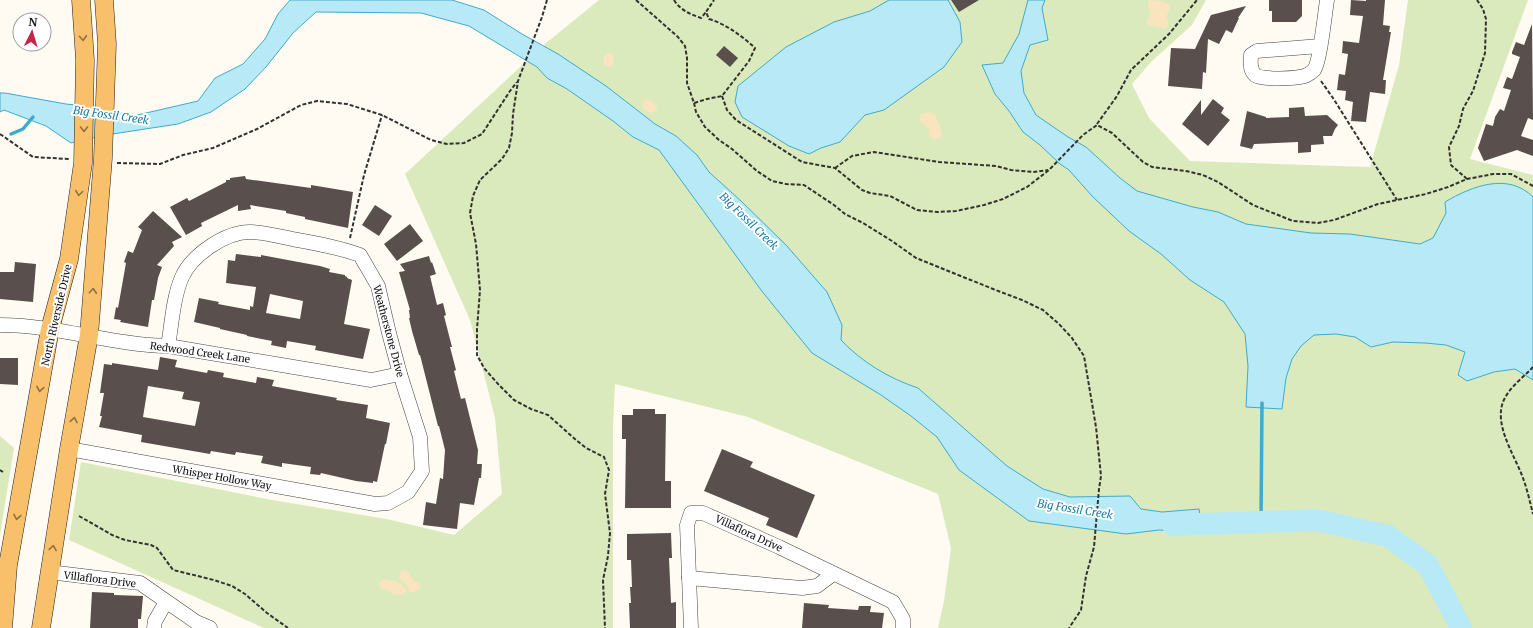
<svg xmlns="http://www.w3.org/2000/svg" width="1533" height="628" viewBox="0 0 1533 628" font-family="Merriweather,serif">
  <rect width="100%" height="100%" fill="#fffbf3"/>
  <g fill="#dbeabc">
    <polygon points="599,0 1206,0 1192,25 1151,62 1132,84 1149,118 1190,161 1370,167 1399,65 1408,0 1528,0 1470,159 1533,175 1533,628 938,628 944,601 951,548 938,494 748,417 615,384 613,427 613,628 264,628 69,540 81,462 272,500 387,519 454,535 502,494 495,418 470,320 405,174 546,43"/>
    <polygon points="0,436 14,448 0,535"/>
  </g>
  <g fill="#fae4c0">
    <path d="M1149,0C1156,0 1162,1 1168,4L1170,8L1166,17L1168,21V26L1164,29L1156,26H1150L1146,22L1151,13L1148,7Z"/>
    <path d="M608,53H610C615,57 614,62 611,67C605,66 603,64 603,58Z"/>
    <path d="M645,99C652,101 656,103 657,110L651,113L644,110L642,105Z"/>
    <polygon points="929,112 935,115 940,127 942,136 935,140 929,136 929,129 920,121 920,115"/>
    <polygon points="404,570 408,572 413,580 420,584 420,588 413,593 409,591 407,585 399,578 401,571"/>
    <path d="M383,579C392,580 402,582 407,591L402,595L393,594L390,590L382,589L379,586L380,582Z"/>
  </g>
  <g fill="#b8e9f6" stroke="#3faacd">
    <path d="M290,0H452L484,10L522,34L558,54L606,86L655,124L676,136L697,155L709,172L741,201L786,245L827,292L842,325L841,340C862,362 888,378 918,388L1007,466L1043,489L1070,497L1130,496L1141,509L1162,512L1199,509L1203,533L1159,530L1126,534L1029,521L959,470L937,437L911,416L881,395L812,353L761,290L659,150L633,137L613,121L567,89L547,78L537,67L469,26L421,13L316,12L293,33L266,67L245,89L211,112L178,124L106,135L71,143L46,126L4,110L0,112V93H5L66,104L95,107L133,116L198,101L215,78L243,64L265,39L278,14Z"/>
    <polygon points="889,0 948,0 960,22 962,42 944,67 884,110 865,115 840,142 821,148 809,154 789,146 742,117 735,102 738,86 786,47 834,22 870,11"/>
    <path d="M1028,0H1045L1042,8L1048,40L1030,45L1021,71L1024,93L1036,115L1068,137L1086,147L1120,178L1137,191L1193,207L1218,212L1246,224L1311,233L1350,234L1420,244L1433,238L1446,213L1445,202C1472,186 1508,172 1533,197V380L1515,369L1494,372L1467,381L1458,375L1465,352L1446,345L1425,343L1393,342L1371,347L1355,337L1336,334L1314,335L1301,346L1292,359L1286,378L1282,409L1246,407L1248,366L1245,334L1224,302L1190,280L1161,254L1129,231L1092,196L1069,170L1060,164L1040,145L1023,132L1009,111L995,94L982,65L1003,63L1019,34Z"/>
  </g>
  <g fill="none" stroke-linecap="round" stroke-linejoin="round">
    <g stroke="#3faacd" stroke-width="3.5">
      <polyline points="11,134 23,129 33,117"/>
      <polyline points="1261,522 1262,403"/>
    </g>
    <polyline stroke="#b8e9f6" stroke-width="22" points="1173,525 1317,520 1388,536 1428,565 1461,628"/>
  </g>
  <g fill="#594f4c" fill-rule="evenodd">
    <polygon points="951,0 979,0 959,12"/>
    <polygon points="1269,0 1302,0 1302,16 1296,22 1272,22 1272,11 1269,11"/>
    <polygon points="1351,0 1366,1 1366,0 1385,0 1383,25 1390,26 1389,32 1391,32 1383,80 1386,80 1385,94 1370,92 1366,122 1351,121 1353,102 1345,100 1346,91 1337,90 1339,74 1345,75 1348,54 1342,53 1343,41 1359,43 1363,16 1350,15"/>
    <polygon points="1246,6 1238,18 1239,18 1232,33 1226,30 1219,44 1208,39 1206,73 1203,72 1202,89 1168,86 1171,48 1195,49 1211,15"/>
    <polygon points="1532,24 1533,120 1528,118 1521,136 1533,140 1533,156 1517,150 1484,161 1478,148 1486,124 1493,126 1495,117 1500,109 1504,111 1511,90 1503,88 1507,77 1512,79 1520,57 1512,54 1512,52 1516,42 1524,45"/>
    <polygon points="724,46 738,58 730,67 716,55"/>
    <polygon points="1213,99 1224,108 1221,113 1230,120 1208,146 1182,124 1201,100 1201,115"/>
    <polygon points="1304,107 1305,116 1327,115 1338,125 1335,129 1332,136 1323,136 1324,144 1311,145 1311,152 1298,153 1298,142 1254,144 1252,149 1240,146 1247,111 1266,117 1266,118 1289,117 1289,108"/>
    <polygon points="245,176 246,179 311,188 311,185 353,192 348,228 305,219 305,217 286,213 286,211 250,205 251,209 238,211 238,205 201,223 202,226 186,235 170,207 187,198 189,201 226,182 226,180 230,180 230,178"/>
    <polygon points="375,205 392,216 379,236 362,225"/>
    <polygon points="153,211 182,237 172,242 174,246 157,265 162,267 158,278 154,300 152,300 148,327 120,322 121,320 114,319 116,307 118,308 126,263 124,262 128,251 133,253 142,230 138,227"/>
    <polygon points="410,224 423,241 397,261 384,244"/>
    <path d="M236,254L261,257V255L320,266L330,269L329,272L345,275V276L347,277V278L352,280L344,324L370,329L363,359L315,350L316,346L287,341L286,348L271,345L272,341L247,336V335L220,329V328L194,322L199,298L219,302L218,304L250,310V306L253,307L256,287L226,283L228,260L235,261ZM270,294L303,301L300,319L266,313Z"/>
    <polygon points="429,256 431,263 432,262 436,274 430,276 437,305 443,303 446,315 444,316 452,347 450,347 456,370 454,371 461,399 465,398 478,450 477,464 482,464 481,478 479,478 474,505 460,503 457,529 423,525 426,502 436,504 440,478 443,479 445,450 439,426 438,426 420,355 419,355 412,331 409,318 410,318 409,310 410,310 399,272 405,271 400,264"/>
    <polygon points="15,262 36,264 33,302 0,299 0,272 14,272"/>
    <path d="M160,357L177,360L175,367L207,373L208,370L224,373L223,377L256,383L257,377L274,380L272,386L326,396L337,398L336,400L368,405L366,418L390,423L386,444H385L377,482L373,481V483L356,481L321,473L320,475L310,474L311,467L282,463V467L261,463L263,456L236,452L235,455L211,451L210,454L141,442L142,435L99,427L102,416H100L104,393H100L104,364L112,365V363L158,370ZM148,386L184,392L182,399L200,402L195,426L143,417Z"/>
    <polygon points="0,358 18,358 18,385 0,384"/>
    <polygon points="633,409 655,409 655,414 666,414 665,481 671,481 671,508 625,508 626,439 622,439 622,415 633,415"/>
    <polygon points="722,449 753,462 750,467 815,495 797,538 766,525 769,518 704,491"/>
    <polygon points="671,533 672,558 669,558 671,603 676,602 676,628 630,628 629,603 631,603 630,587 632,587 631,560 627,560 627,534"/>
    <polygon points="92,592 114,593 114,595 143,596 141,619 138,619 138,628 90,628"/>
    <polygon points="804,603 829,605 828,608 858,610 859,606 871,606 870,612 884,613 882,628 802,628"/>
  </g>
  <g fill="none" stroke-linecap="round" stroke-linejoin="round">
    <defs>
      <g id="minor">
        <path d="M1320,46L1257,51L1251,55C1251,62 1249,69 1255,75C1261,80 1299,79 1307,75C1309,74 1313,71 1314,70C1320,62 1325,13 1327,0"/>
        <path d="M0,325C57,325 112,345 168,346L371,380L400,374"/>
        <path d="M69,449L375,504L388,503L408,492L422,471L420,437L400,374L389,333L378,286L360,255C338,247 315,243 292,239C278,236 264,232 250,232C225,232 192,255 182,277C173,298 172,323 168,346"/>
        <polyline points="49,572 140,583 196,622 210,628"/>
        <polyline points="689,578 802,588 817,586 833,574"/>
        <polyline points="154,628 155,621 166,602"/>
        <polyline points="691,628 687,525 691,513 703,513 779,547 893,602 903,619 903,628"/>
      </g>
      <g id="major">
        <polyline points="3,628 8,565 50,329 69,259 83,163 85,60 81,0"/>
        <polyline points="41,628 69,449 89,335 103,158 107,44 104,0"/>
      </g>
    </defs>
    <use href="#minor" stroke="#434343" stroke-width="15"/>
    <use href="#major" stroke="#212121" stroke-width="19"/>
    <g stroke="#323232" stroke-width="2" stroke-dasharray="4 2" stroke-linecap="butt">
      <polyline points="547,0 542,17 518,81 513,114 512,133 509,148 502,159 480,180 473,196 470,213 476,244 480,290 477,329 477,355 484,368 499,385 514,400 531,409 548,415 576,440 586,448 604,457 609,470 605,494 610,533 608,556 603,580 605,628"/>
      <path d="M636,0L678,37L685,46L687,58V83L694,103L707,99L722,96L749,61L755,48C742,36 726,24 709,19L706,12L714,0"/>
      <path d="M674,0C680,10 690,14 701,18L706,12"/>
      <polyline points="1321,81 1333,98 1397,200"/>
      <polyline points="722,96 727,110 736,120 802,162 835,168 862,190 870,193 890,196 917,210 937,212 956,211 984,205 1003,199 1027,187 1049,170 1083,135 1097,125 1112,133 1143,162 1152,167 1186,171 1203,175 1218,182 1253,205 1293,221 1318,223 1334,220 1378,204 1426,194 1448,187 1467,179 1493,174 1511,174 1533,186"/>
      <polyline points="694,103 696,112 705,127 719,140 732,149 757,171 772,181 786,184 804,185 834,205 845,214 863,223 892,241 916,258 993,289 1022,300 1043,310 1059,324 1072,338 1084,356 1096,427 1101,476 1099,489 1094,547 1086,576 1081,610 1069,628"/>
      <polyline points="1097,124 1117,96 1131,70 1169,34 1197,0"/>
      <polyline points="0,134 33,157 69,159"/>
      <polyline points="117,163 160,164 183,155 213,148 257,129 301,105 317,101 347,104 382,115 431,140 447,144 464,143 482,134 510,91 517,82"/>
      <polyline points="835,168 852,156 874,152 939,162 996,166 1011,170 1033,172 1048,170"/>
      <polyline points="1467,179 1451,165 1449,147 1459,126 1463,109 1473,91 1485,53 1486,19 1483,9 1477,0"/>
      <polyline points="350,238 364,175 382,115"/>
      <path d="M1533,367C1523,378 1509,387 1503,402C1494,426 1515,456 1523,478C1527,489 1530,502 1533,514"/>
      <polyline points="0,470 3,472"/>
      <polyline points="79,516 112,535 125,540 151,545 157,548 173,570 214,580 232,586 245,594 267,613 288,628"/>
    </g>
    <use href="#minor" stroke="#fff" stroke-width="14"/>
    <use href="#major" stroke="#f8c06a" stroke-width="18"/>
  </g>
  <defs><path id="oneway-chevron" d="M-2-3.5L2.5 0L-2 3.5" fill="none" stroke-width="1.6" stroke-linecap="round" stroke-linejoin="round"/></defs>
  <g stroke="#907142">
    <use href="#oneway-chevron" transform="translate(83 38) rotate(86)"/>
    <use href="#oneway-chevron" transform="translate(84 129) rotate(90)"/>
    <use href="#oneway-chevron" transform="translate(79 193) rotate(98)"/>
    <use href="#oneway-chevron" transform="translate(93 291) rotate(-85)"/>
    <use href="#oneway-chevron" transform="translate(40 389) rotate(100)"/>
    <use href="#oneway-chevron" transform="translate(74 420) rotate(-80)"/>
    <use href="#oneway-chevron" transform="translate(17 517) rotate(100)"/>
    <use href="#oneway-chevron" transform="translate(53 548) rotate(-81)"/>
  </g>
  <g text-anchor="middle" stroke-width="4" stroke-linejoin="round" paint-order="stroke">
    <g font-size="10" fill="#101010" stroke="#fff">
      <text transform="translate(56 315) rotate(-77)" y="4">North Riverside Drive</text>
      <text transform="translate(389 331) rotate(75)" y="4">Weatherstone Drive</text>
      <text transform="translate(200 352) rotate(8)" y="4">Redwood Creek Lane</text>
      <text transform="translate(222 477) rotate(10)" y="4">Whisper Hollow Way</text>
      <text transform="translate(749 533) rotate(25)" y="4">Villaflora Drive</text>
      <text transform="translate(100 579) rotate(7)" y="4">Villaflora Drive</text>
    </g>
    <g font-size="11" font-style="italic" fill="#187ca3" stroke="#fff">
      <text transform="translate(111 115) rotate(8)" y="4">Big Fossil Creek</text>
      <text transform="translate(749 221) rotate(44)" y="4">Big Fossil Creek</text>
      <text transform="translate(1075 509) rotate(9)" y="4">Big Fossil Creek</text>
    </g>
  </g>
  <g transform="translate(32 32) rotate(5)"><circle r="19" fill="#ffffff" stroke="#9f9f9f"/>
  <path d="M0-3L7 15L0 10L-7 15Z" fill="#c12746"/>
  <text y="-6" font-size="11" font-weight="bold" text-anchor="middle" fill="#101010">N</text>
  </g>
</svg>
